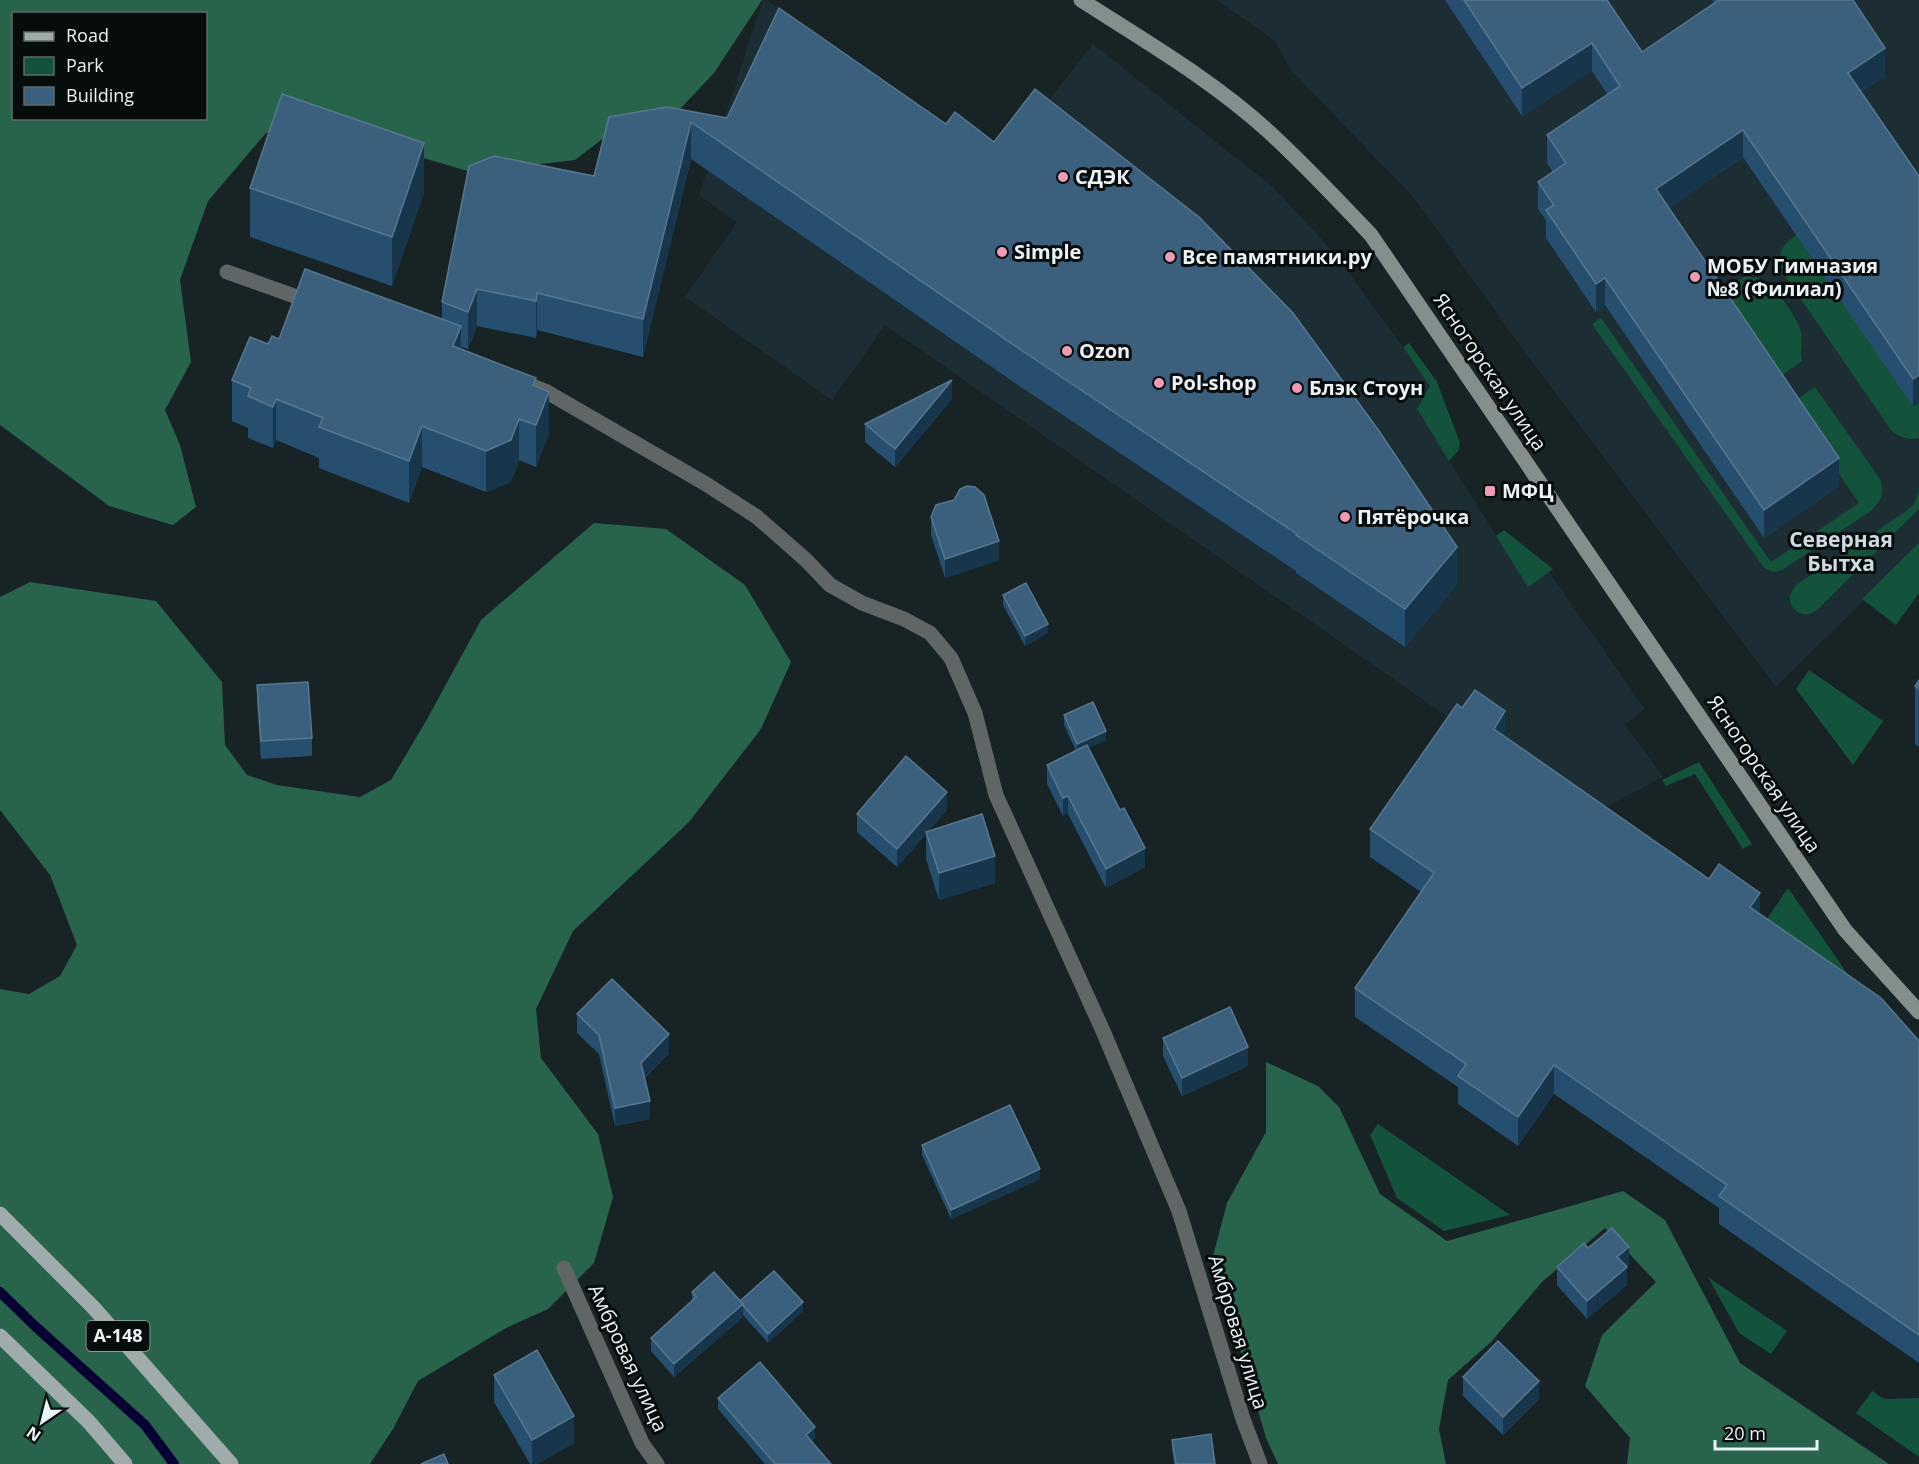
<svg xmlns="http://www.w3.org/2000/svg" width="1919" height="1464" viewBox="0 0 1919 1464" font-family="'Open Sans',sans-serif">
  <rect width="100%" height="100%" fill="#182326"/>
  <g fill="#1c2e34">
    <polygon points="763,0 767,0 994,160 1041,110 1093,44 1274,188 1337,256 1431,386 1417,410 1528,586 1549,572 1645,709 1625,724 1663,777 1583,819 1461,726 885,325 832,400 685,297 737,222 699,195"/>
    <polygon points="1217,0 1919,0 1919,546 1776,687 1527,355 1414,198 1291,70 1274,40"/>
  </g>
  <g fill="#13533b">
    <path d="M1809,227L1919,386V438C1907,441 1900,437 1891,430L1785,276C1773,246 1786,243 1809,227Z"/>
    <path d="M1744,277C1752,277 1760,277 1767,282C1776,289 1800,321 1801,333C1803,343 1799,350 1802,361L1775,380L1729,302L1728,291L1734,283Z"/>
    <path d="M1601,318L1771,562L1859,503L1791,403L1815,387L1880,479C1885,494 1881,500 1871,511L1782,570L1774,572L1764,568L1592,324Z"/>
    <polygon points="1409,343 1437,382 1460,443 1458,451 1449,461 1417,409 1430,386 1403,347"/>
    <path d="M1919,489V509L1818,609C1815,611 1812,613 1809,614C1800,616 1790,608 1790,600C1789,594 1793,590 1796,585L1908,510L1915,503Z"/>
    <polygon points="1504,530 1553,569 1528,587 1496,536"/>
    <polygon points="1919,543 1919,593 1896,625 1862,599"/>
    <polygon points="1809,670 1883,721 1853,765 1796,689"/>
    <polygon points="1699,762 1752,844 1743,849 1695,774 1666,786 1662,780"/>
    <polygon points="1788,888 1847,973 1902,1036 1764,923"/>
    <polygon points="1378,1124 1510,1215 1444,1231 1397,1198 1370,1135"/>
    <polygon points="1708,1277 1787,1331 1771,1354 1739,1333"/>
    <polygon points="1872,1391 1884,1399 1919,1398 1919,1457 1856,1413"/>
  </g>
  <g fill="#27644b" fill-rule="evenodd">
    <path d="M0,0H762L714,73L680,109L614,130L575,160L471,172L386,147L297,127L266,133L208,201L180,280L191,362L165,410L180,445L196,507L173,525L109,506L0,425ZM14,14H206V118H14Z"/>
    <polygon points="594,523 666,529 745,585 791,662 761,729 689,822 573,931 536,1009 541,1058 598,1134 613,1197 594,1263 548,1309 506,1328 418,1381 393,1429 370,1464 0,1464 0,989 29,994 60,976 77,945 50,875 0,810 0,597 30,582 156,601 222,682 225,745 247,775 277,785 360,797 391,780 426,721 481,620"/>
    <polygon points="1266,1062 1318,1086 1339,1107 1380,1194 1447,1241 1623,1191 1665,1220 1740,1363 1889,1464 1627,1464 1630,1438 1585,1386 1602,1335 1656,1282 1605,1228 1542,1282 1491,1342 1448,1380 1439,1429 1446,1464 1278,1464 1266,1438 1213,1256 1227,1203 1266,1132"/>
  </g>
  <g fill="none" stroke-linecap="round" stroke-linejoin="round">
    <polyline stroke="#060033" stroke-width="10" points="0,1292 36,1327 145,1425 174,1464"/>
    <g stroke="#606666" stroke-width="15">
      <polyline points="227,272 314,303"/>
      <polyline points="530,385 547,392 706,484 757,517 806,560 830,585 862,603 904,619 930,633 951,658 975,713 996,795 1103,1031 1179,1211 1243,1419 1260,1464"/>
      <polyline points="564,1268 642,1443 657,1464"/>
    </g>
    <path stroke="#848e8d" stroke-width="15" d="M1081,0C1145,41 1212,80 1268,131C1304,164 1338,200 1371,235L1845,930L1919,1012"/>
    <g stroke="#a0acab" stroke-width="15">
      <polyline points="0,1214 93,1307 231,1464"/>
      <polyline points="0,1336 89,1422 125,1464"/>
    </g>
  </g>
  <g fill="#264e6f">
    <polygon points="1445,0 1607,0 1642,52 1714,3 1712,0 1853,0 1885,76 1861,92 1919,176 1913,407 1743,157 1669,208 1839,486 1764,538 1605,305 1596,312 1546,238 1546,220 1538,209 1538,182 1553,172 1547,163 1547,135 1607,94 1592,71 1522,116"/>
    <polygon points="667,107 1457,584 1405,647 1296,573 1296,571 1021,387 691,159 643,357 537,330 536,338 477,326 468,349 461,347 461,349 536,387 549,433 536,467 519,460 511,482 486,492 422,467 409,503 319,468 319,458 276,440 273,448 248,438 248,428 232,421 232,380 279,339 442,319 442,302 594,176"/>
    <polygon points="250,188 424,192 392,286 250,237"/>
    <polygon points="952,399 895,467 865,442 865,424"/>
    <polygon points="931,517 999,560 945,578 931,535"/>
    <polygon points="1003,595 1048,633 1025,646 1003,605"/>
    <polygon points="1919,680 1919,747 1915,744 1915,686"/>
    <polygon points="257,685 312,738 312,756 261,759 257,704"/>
    <polygon points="1462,708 1760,914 1919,1041 1919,1363 1719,1224 1719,1208 1554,1094 1518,1146 1458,1104 1458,1087 1355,1017 1355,988 1421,892 1370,857 1370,829"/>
    <polygon points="1064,715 1106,740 1088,748 1145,867 1106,888 1068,814 1063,816 1047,784 1047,765 1076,751 1064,725"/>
    <polygon points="947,810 928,831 995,883 939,900 926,859 926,834 897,867 857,832 857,814"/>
    <polygon points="577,1014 669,1053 645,1078 650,1119 615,1126 599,1054 577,1033"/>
    <polygon points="1163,1038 1248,1066 1182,1096 1163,1056"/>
    <polygon points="922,1145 1040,1179 951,1219 922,1155"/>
    <polygon points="1588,1248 1629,1265 1627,1267 1627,1285 1587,1319 1557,1285 1557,1267"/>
    <polygon points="692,1292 740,1301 803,1311 768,1343 743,1315 743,1317 674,1377 651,1351 651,1338 692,1301"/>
    <polygon points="494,1375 574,1443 537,1464 530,1464 494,1402"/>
    <polygon points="1463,1377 1539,1399 1503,1435 1463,1396"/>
    <polygon points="718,1398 815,1438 812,1441 831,1464 765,1464 718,1409"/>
    <polygon points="1172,1440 1215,1464 1174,1464 1172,1449"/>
  </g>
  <g fill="#17364c">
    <polygon points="1592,43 1592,71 1522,116 1522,88"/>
    <polygon points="1885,48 1885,76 1848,101 1848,73"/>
    <polygon points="691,122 691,159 643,357 643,319"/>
    <polygon points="1743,130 1743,157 1656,217 1656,189"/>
    <polygon points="424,143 424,192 392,286 392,237"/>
    <polygon points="1605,278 1605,305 1596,312 1596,284"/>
    <polygon points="477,289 477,326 468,349 468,312"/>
    <polygon points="537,293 537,330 536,338 536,301"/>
    <polygon points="461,326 461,368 453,346"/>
    <polygon points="1919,375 1919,403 1913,407 1913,379"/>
    <polygon points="952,380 952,399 895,467 895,449"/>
    <polygon points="549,392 549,433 536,467 536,425"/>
    <polygon points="276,399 276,440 273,448 273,407"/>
    <polygon points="519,419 519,460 511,482 486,492 486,451"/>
    <polygon points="422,426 422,467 409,503 409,461"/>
    <polygon points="1839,458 1839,486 1764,538 1764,510"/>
    <polygon points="999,541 999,560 945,578 945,559"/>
    <polygon points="1457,547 1457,584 1405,647 1405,609"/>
    <polygon points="1048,624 1048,633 1025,646 1025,636"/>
    <polygon points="1505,711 1505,740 1494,729"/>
    <polygon points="1106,731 1106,740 1077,753 1077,744"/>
    <polygon points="947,792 947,810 897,867 897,849"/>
    <polygon points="1068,796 1068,814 1063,816 1063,798"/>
    <polygon points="1145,848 1145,867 1106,888 1106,869"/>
    <polygon points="995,856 995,883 939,900 939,873"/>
    <polygon points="1760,893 1760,921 1750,907"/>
    <polygon points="669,1034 669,1053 641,1081 641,1063"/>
    <polygon points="1248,1047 1248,1066 1182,1096 1182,1078"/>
    <polygon points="1554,1065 1554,1094 1518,1146 1518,1117"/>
    <polygon points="650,1101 650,1119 615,1126 615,1108"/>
    <polygon points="1040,1169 1040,1179 951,1219 951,1210"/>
    <polygon points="1629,1247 1629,1265 1627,1267 1627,1285 1587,1319 1587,1301 1617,1257"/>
    <polygon points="803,1302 803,1311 768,1343 768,1334"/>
    <polygon points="743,1304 743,1317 674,1377 674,1364"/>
    <polygon points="1539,1381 1539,1399 1503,1435 1503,1417"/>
    <polygon points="574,1416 574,1443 537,1464 532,1464 532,1440"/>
    <polygon points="815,1427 815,1438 806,1446 806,1435"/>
  </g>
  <g fill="#3b607d" stroke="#577790" stroke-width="1.5">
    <polygon points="1464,0 1607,0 1642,52 1719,0 1853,0 1885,48 1848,73 1919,176 1919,375 1913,379 1743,130 1656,189 1839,458 1764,510 1605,278 1596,284 1546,210 1554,205 1538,182 1566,163 1547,135 1620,86 1592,43 1522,88"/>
    <polygon points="779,8 946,124 955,112 994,142 1035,89 1199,217 1293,313 1379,431 1457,547 1405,609 1296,535 1297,534 1021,350 691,122 643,319 537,293 536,301 477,289 468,312 442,302 469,166 494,156 594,176 609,117 667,107 727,118"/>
    <polygon points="282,94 424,143 392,237 250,188"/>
    <polygon points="305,269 461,326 453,346 536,378 533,385 549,392 536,425 519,419 511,440 486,451 422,426 409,461 319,427 323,418 276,399 273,407 248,396 251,388 232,380 250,337 268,344 272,336 279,339"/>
    <polygon points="952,380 895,449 865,424"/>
    <polygon points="967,486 975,487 984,495 999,541 945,559 931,517 936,505 954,500 960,489"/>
    <polygon points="1026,583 1048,624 1025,636 1003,595"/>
    <polygon points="1919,680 1919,689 1915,686"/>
    <polygon points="308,682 312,738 261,741 257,685"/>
    <polygon points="1475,690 1505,711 1494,729 1709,879 1719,864 1760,893 1750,907 1881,998 1919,1041 1919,1335 1719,1196 1727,1185 1554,1065 1518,1117 1458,1076 1466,1064 1355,988 1434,873 1370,829 1457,704 1462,708"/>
    <polygon points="1093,702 1106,731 1077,744 1064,715"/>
    <polygon points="1087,745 1120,810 1124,808 1145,848 1106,869 1068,796 1063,798 1047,765"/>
    <polygon points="906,756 947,792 897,849 857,814"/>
    <polygon points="982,814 995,856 939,873 926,832"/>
    <polygon points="612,979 669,1034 641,1063 650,1101 615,1108 599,1035 577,1014"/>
    <polygon points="1230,1007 1248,1047 1182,1078 1163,1038"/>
    <polygon points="1010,1105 1040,1169 951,1210 922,1145"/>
    <polygon points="1612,1228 1629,1247 1617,1257 1627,1267 1587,1301 1557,1267 1584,1243 1588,1248"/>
    <polygon points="774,1271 803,1302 768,1334 742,1304 743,1304 740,1301"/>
    <polygon points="714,1272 743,1304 674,1364 651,1338 696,1297 692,1292"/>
    <polygon points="1498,1341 1539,1381 1503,1417 1463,1377"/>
    <polygon points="537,1350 574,1416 532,1440 494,1375"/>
    <polygon points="760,1362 815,1427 806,1435 831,1464 775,1464 718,1398"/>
    <polygon points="1211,1434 1215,1464 1176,1464 1172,1440"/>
    <polygon points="444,1454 448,1464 421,1464"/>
  </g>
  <g fill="#f09ab6" stroke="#070c0d" stroke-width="2">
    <circle cx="1063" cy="177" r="6"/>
    <circle cx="1002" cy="252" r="6"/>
    <circle cx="1170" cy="257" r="6"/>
    <circle cx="1695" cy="277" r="6"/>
    <circle cx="1067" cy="351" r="6"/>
    <circle cx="1159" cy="383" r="6"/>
    <circle cx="1297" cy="388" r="6"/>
    <rect x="1484" y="485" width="12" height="12" rx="3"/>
    <circle cx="1345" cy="517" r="6"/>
  </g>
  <g text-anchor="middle" stroke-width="6" stroke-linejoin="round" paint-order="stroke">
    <rect fill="#070c0d" stroke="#a7adaf" stroke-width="1.5" x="86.5" y="1321" width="63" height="30" rx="4.5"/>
    <g font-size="18" font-weight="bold" fill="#ebf2f5">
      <text x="118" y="1342">А-148</text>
    </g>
    <g font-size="20" font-weight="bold" fill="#ebf2f5" stroke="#070c0d" text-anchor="start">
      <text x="1075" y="184">СДЭК</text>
      <text x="1014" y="259">Simple</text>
      <text x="1182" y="264">Все памятники.ру</text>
      <text x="1707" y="273">МОБУ Гимназия<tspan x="1707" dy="23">№8 (Филиал)</tspan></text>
      <text x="1079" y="358">Ozon</text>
      <text x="1171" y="390">Pol-shop</text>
      <text x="1309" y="395">Блэк Стоун</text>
      <text x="1502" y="498">МФЦ</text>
      <text x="1357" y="524">Пятёрочка</text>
    </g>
    <g font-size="20" fill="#ebf2f5" stroke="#070c0d">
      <text transform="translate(1490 372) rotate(56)" y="7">Ясногорская улица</text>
      <text transform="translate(1764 774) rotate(56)" y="7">Ясногорская улица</text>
      <text transform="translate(1238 1332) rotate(73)" y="7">Амбровая улица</text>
      <text transform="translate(628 1358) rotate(65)" y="7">Амбровая улица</text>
    </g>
    <g font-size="21" font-weight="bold" fill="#cedce1" stroke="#070c0d">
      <text x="1841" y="547">Северная<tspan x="1841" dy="24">Бытха</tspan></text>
    </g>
  </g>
  <rect x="12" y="12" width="195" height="108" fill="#070c0d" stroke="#62686a" stroke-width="1.5"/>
  <rect x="24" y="32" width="30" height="9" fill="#a0acab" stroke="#62686a" stroke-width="1.5"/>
  <text x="66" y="42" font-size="18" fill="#ebf2f5">Road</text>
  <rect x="24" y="57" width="30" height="18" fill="#13533b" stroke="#62686a" stroke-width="1.5"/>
  <text x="66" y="72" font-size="18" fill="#ebf2f5">Park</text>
  <rect x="24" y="87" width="30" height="18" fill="#3b607d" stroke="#62686a" stroke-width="1.5"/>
  <text x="66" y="102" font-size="18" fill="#ebf2f5">Building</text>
  <g transform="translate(42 1422) rotate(215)" stroke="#070c0d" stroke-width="4.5" paint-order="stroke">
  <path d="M0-4.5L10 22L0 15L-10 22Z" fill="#ebf2f5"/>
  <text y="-9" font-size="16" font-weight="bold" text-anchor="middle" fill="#ebf2f5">N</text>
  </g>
  <path d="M1715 1440v9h102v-9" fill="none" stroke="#ebf2f5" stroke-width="3"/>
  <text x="1724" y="1440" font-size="18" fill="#ebf2f5" stroke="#070c0d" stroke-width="4.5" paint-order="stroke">20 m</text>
</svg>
